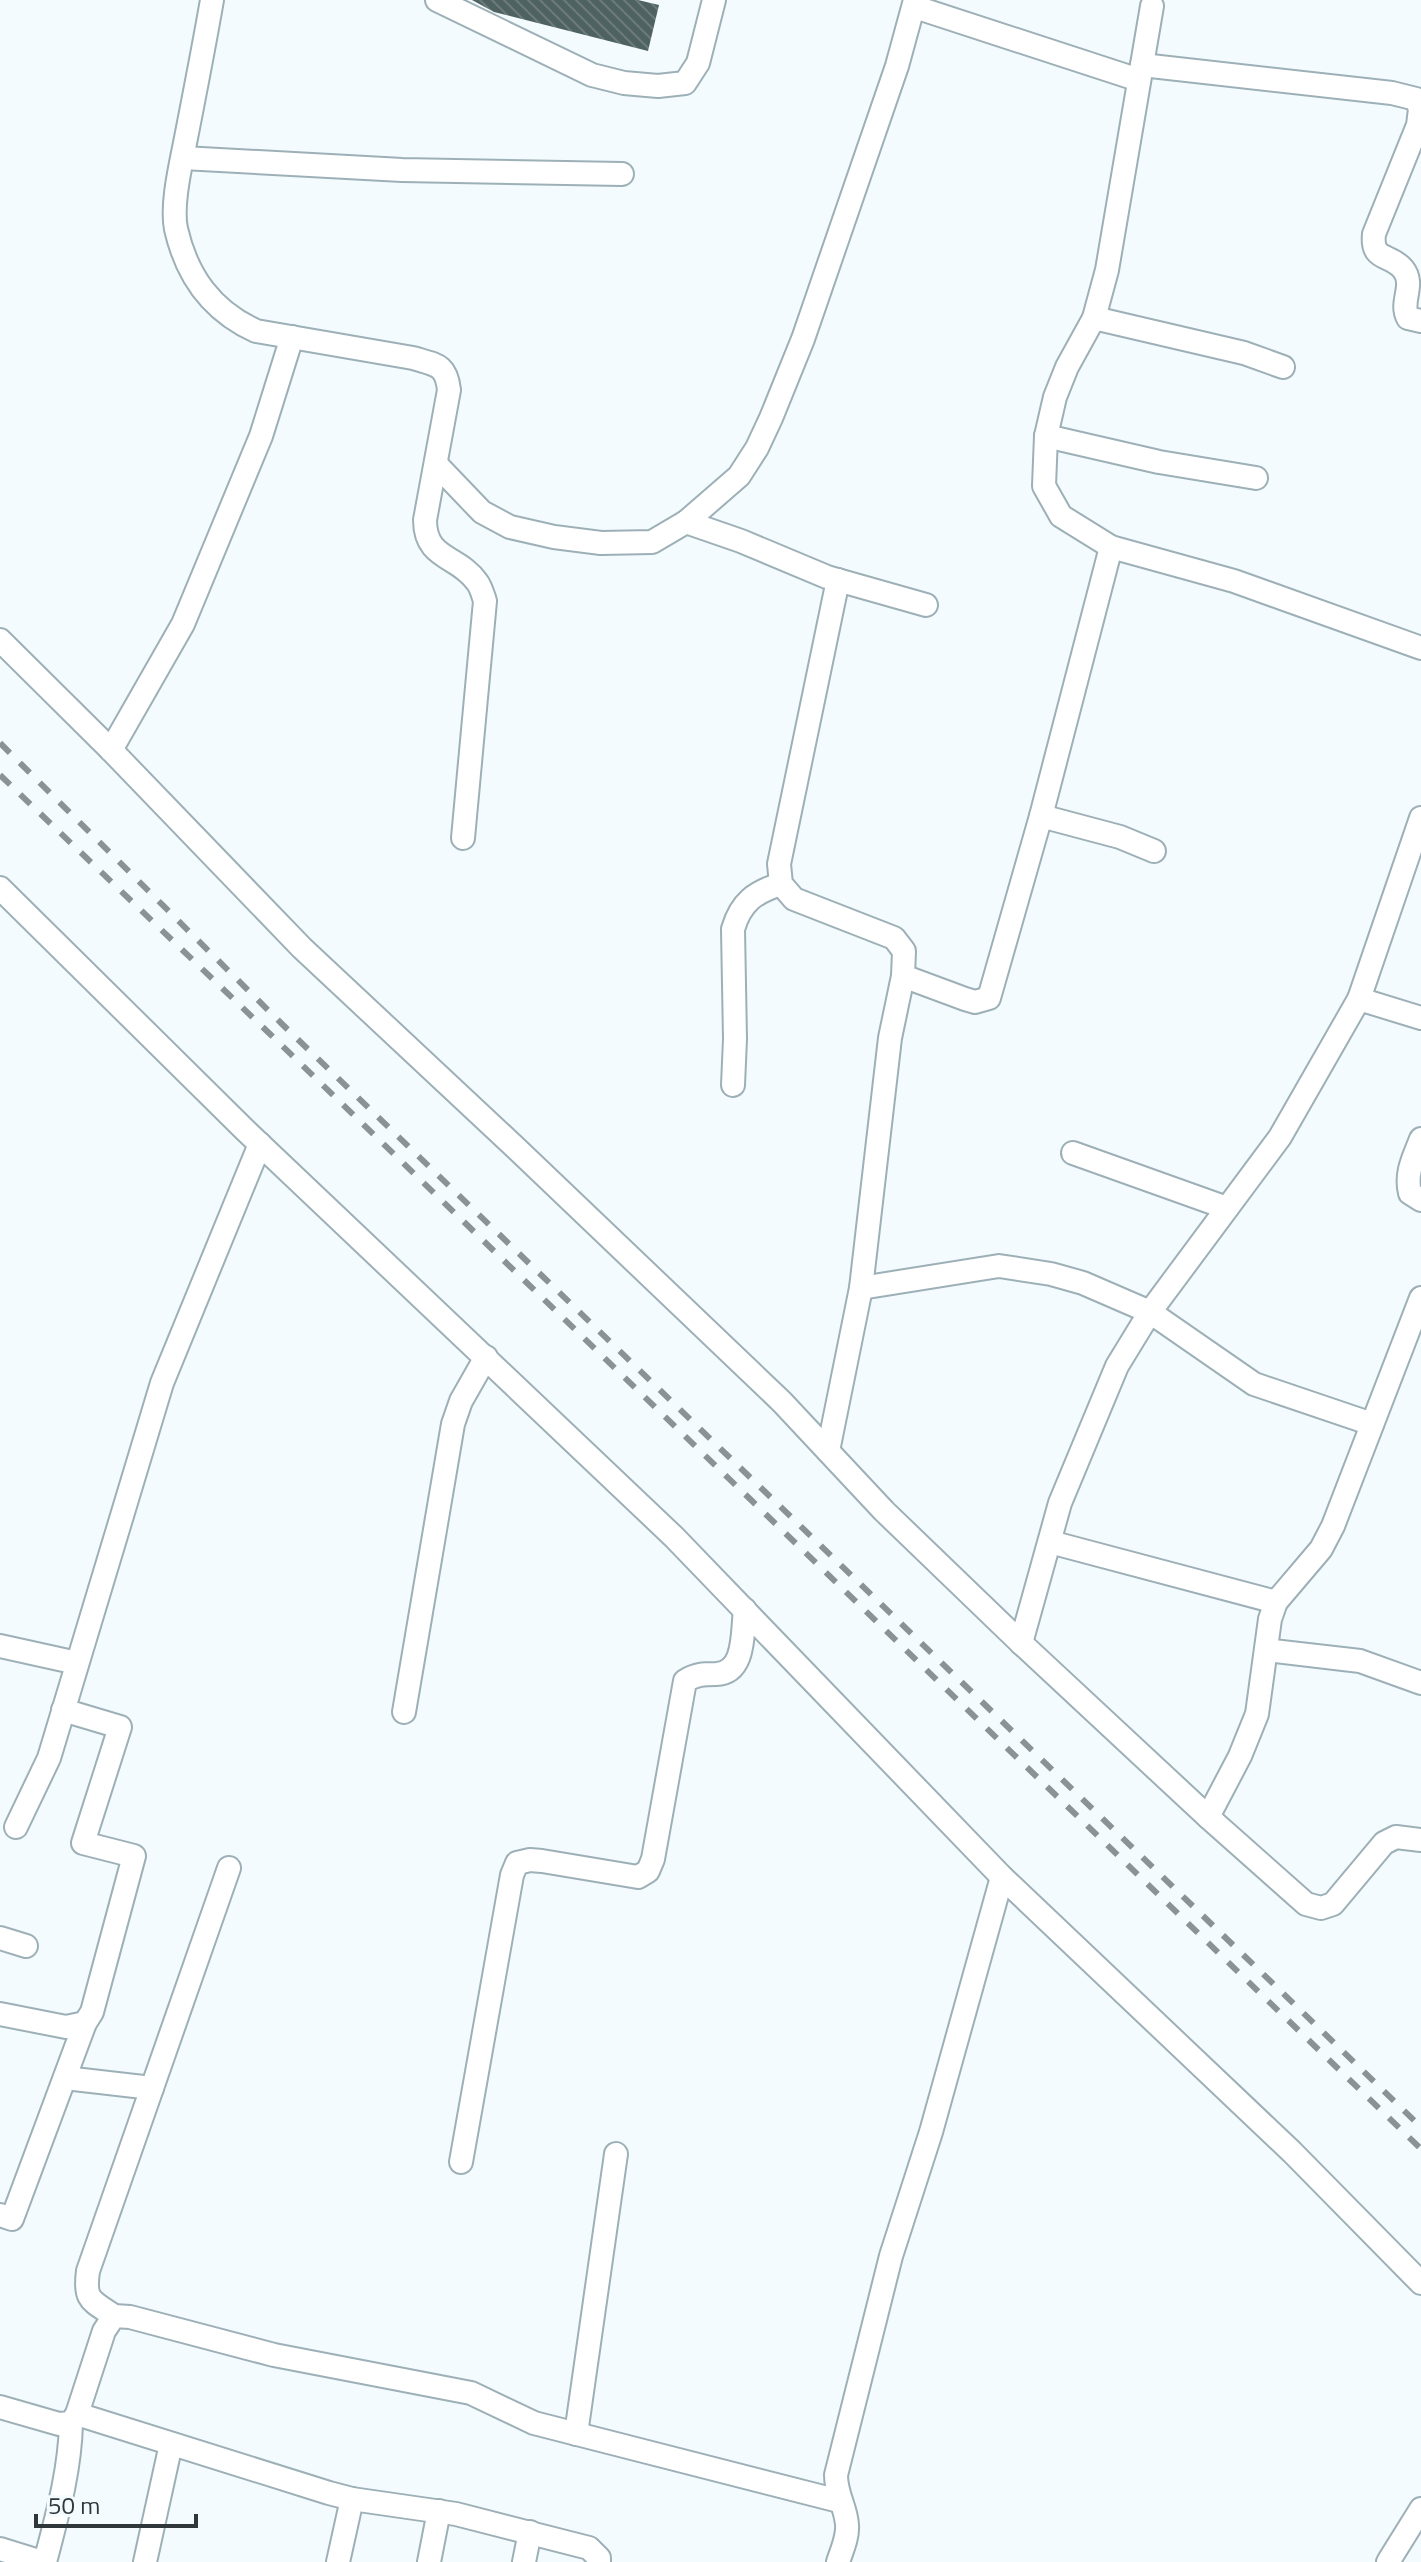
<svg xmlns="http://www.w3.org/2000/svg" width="1421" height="2562" viewBox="0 0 1421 2562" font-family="'Titillium Web',sans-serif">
  <defs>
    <pattern id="building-back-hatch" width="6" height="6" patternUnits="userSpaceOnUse" patternTransform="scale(2)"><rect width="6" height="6" fill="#4f6262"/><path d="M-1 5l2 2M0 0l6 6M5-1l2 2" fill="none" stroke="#6c7a7a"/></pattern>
  </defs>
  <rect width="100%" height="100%" fill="#f3fbfe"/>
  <polygon fill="url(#building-back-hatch)" points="472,0 638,0 659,5 648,51 494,12"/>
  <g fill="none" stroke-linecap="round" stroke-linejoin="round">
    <defs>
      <g id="street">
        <path d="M212,0C204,46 195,92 186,138C181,164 171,204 176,229C187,277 212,311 256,331L413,358C436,365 446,364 449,390L425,520C425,560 458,555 477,582C481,587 483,595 485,601L463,838"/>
        <polyline points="437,0 592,75 624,83 658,86 685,83 698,63 714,0"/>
        <polyline points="1152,6 1107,270 1094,318 1067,367 1055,397 1046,436 1044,486 1061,516 1111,547 1234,581 1421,648"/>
        <polyline points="915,7 1139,80"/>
        <path d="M1142,65L1392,93L1416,99L1420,109L1418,125L1374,234C1371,262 1390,253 1403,269C1416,285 1399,302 1408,318L1421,321"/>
        <polyline points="183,158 402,170 622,174"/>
        <polyline points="1094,318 1244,353 1283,367"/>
        <polyline points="1046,436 1159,462 1256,478"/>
        <polyline points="436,464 482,512 510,527 554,537 601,543 652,542 686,522 739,476 757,448 771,418 803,339 897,66 915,0"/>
        <polyline points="686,522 741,541 827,577 926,605"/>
        <polyline points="0,640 111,750 302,948 518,1150 782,1402 884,1511 1021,1643 1208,1817 1306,1904 1321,1908 1333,1904 1384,1843 1396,1837 1421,1840"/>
        <polyline points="111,750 183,624 261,436 292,337"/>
        <polyline points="1041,816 1120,837 1154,851"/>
        <polyline points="0,888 245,1130 674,1537 1002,1877 1292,2152 1421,2283"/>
        <polyline points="903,976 965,999 975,1002 989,998 1041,816 1111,547"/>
        <polyline points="1359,999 1421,1018"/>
        <path d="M733,1085L735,1039L733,929C741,902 755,892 781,884"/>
        <path d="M1421,1139C1414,1157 1405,1173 1410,1193L1421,1200"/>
        <polyline points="1073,1153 1227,1208"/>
        <polyline points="861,1288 999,1266 1051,1274 1083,1283 1150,1312 1254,1384 1372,1424"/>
        <polyline points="828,1451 861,1288 890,1038 903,976 904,951 894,938 794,899 781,884 779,864 838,580"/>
        <polyline points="1050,1542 1276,1602"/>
        <polyline points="1021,1643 1060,1503 1117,1366 1150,1312 1280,1137 1359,999 1421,818"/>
        <polyline points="0,1646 77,1663"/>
        <polyline points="1266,1650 1360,1661 1421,1683"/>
        <polyline points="404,1712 453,1424 461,1401 486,1357"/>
        <polyline points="1208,1817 1240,1756 1257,1714 1270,1619 1276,1602 1321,1549 1333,1526 1421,1298"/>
        <polyline points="16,1827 49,1758 162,1383 260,1144"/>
        <polyline points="0,1938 26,1946"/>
        <polyline points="0,2014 66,2027 85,2023 92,2012 134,1856 83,1843 120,1727 63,1710"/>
        <polyline points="65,2078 152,2088"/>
        <path d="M461,2162L512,1875L517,1863L530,1860L542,1861L638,1877L648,1871L653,1859L685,1681C696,1674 704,1674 716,1674C746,1673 742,1632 745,1610"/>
        <polyline points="0,2215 12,2219 85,2023"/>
        <path d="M114,2316C91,2300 84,2301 88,2271L229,1868"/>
        <polyline points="0,2407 59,2424 71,2423 77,2414 104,2331 114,2316 130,2317 274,2355 471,2393 534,2423 839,2501"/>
        <polyline points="77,2414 329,2493 352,2499 456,2514 589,2548 599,2558 599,2562"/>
        <polyline points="576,2434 616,2154"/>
        <polyline points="0,2549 42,2562"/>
        <path d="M45,2562C57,2516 70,2471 71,2423"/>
        <polyline points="145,2562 171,2444"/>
        <polyline points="338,2562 352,2499"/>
        <polyline points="429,2562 439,2511"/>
        <polyline points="524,2562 530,2532"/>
        <path d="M838,2562C842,2550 848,2537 847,2525C846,2507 836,2495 836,2475L891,2256L931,2132L1002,1877"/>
        <polyline points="1388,2562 1421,2509"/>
      </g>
    </defs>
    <use href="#street" stroke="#9db0b7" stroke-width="26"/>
    <use href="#street" stroke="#fff" stroke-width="22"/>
    <g stroke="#8a9295" stroke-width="6" stroke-dasharray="14 14" stroke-linecap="butt">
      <polyline points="0,743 282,1024 1421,2127"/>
      <polyline points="0,775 271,1035 1421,2149"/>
    </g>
  </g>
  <path d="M36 2514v12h160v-12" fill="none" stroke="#30373a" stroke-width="4"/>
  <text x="48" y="2514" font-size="24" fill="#30373a" stroke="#f3fbfe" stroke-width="6" paint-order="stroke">50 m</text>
</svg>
